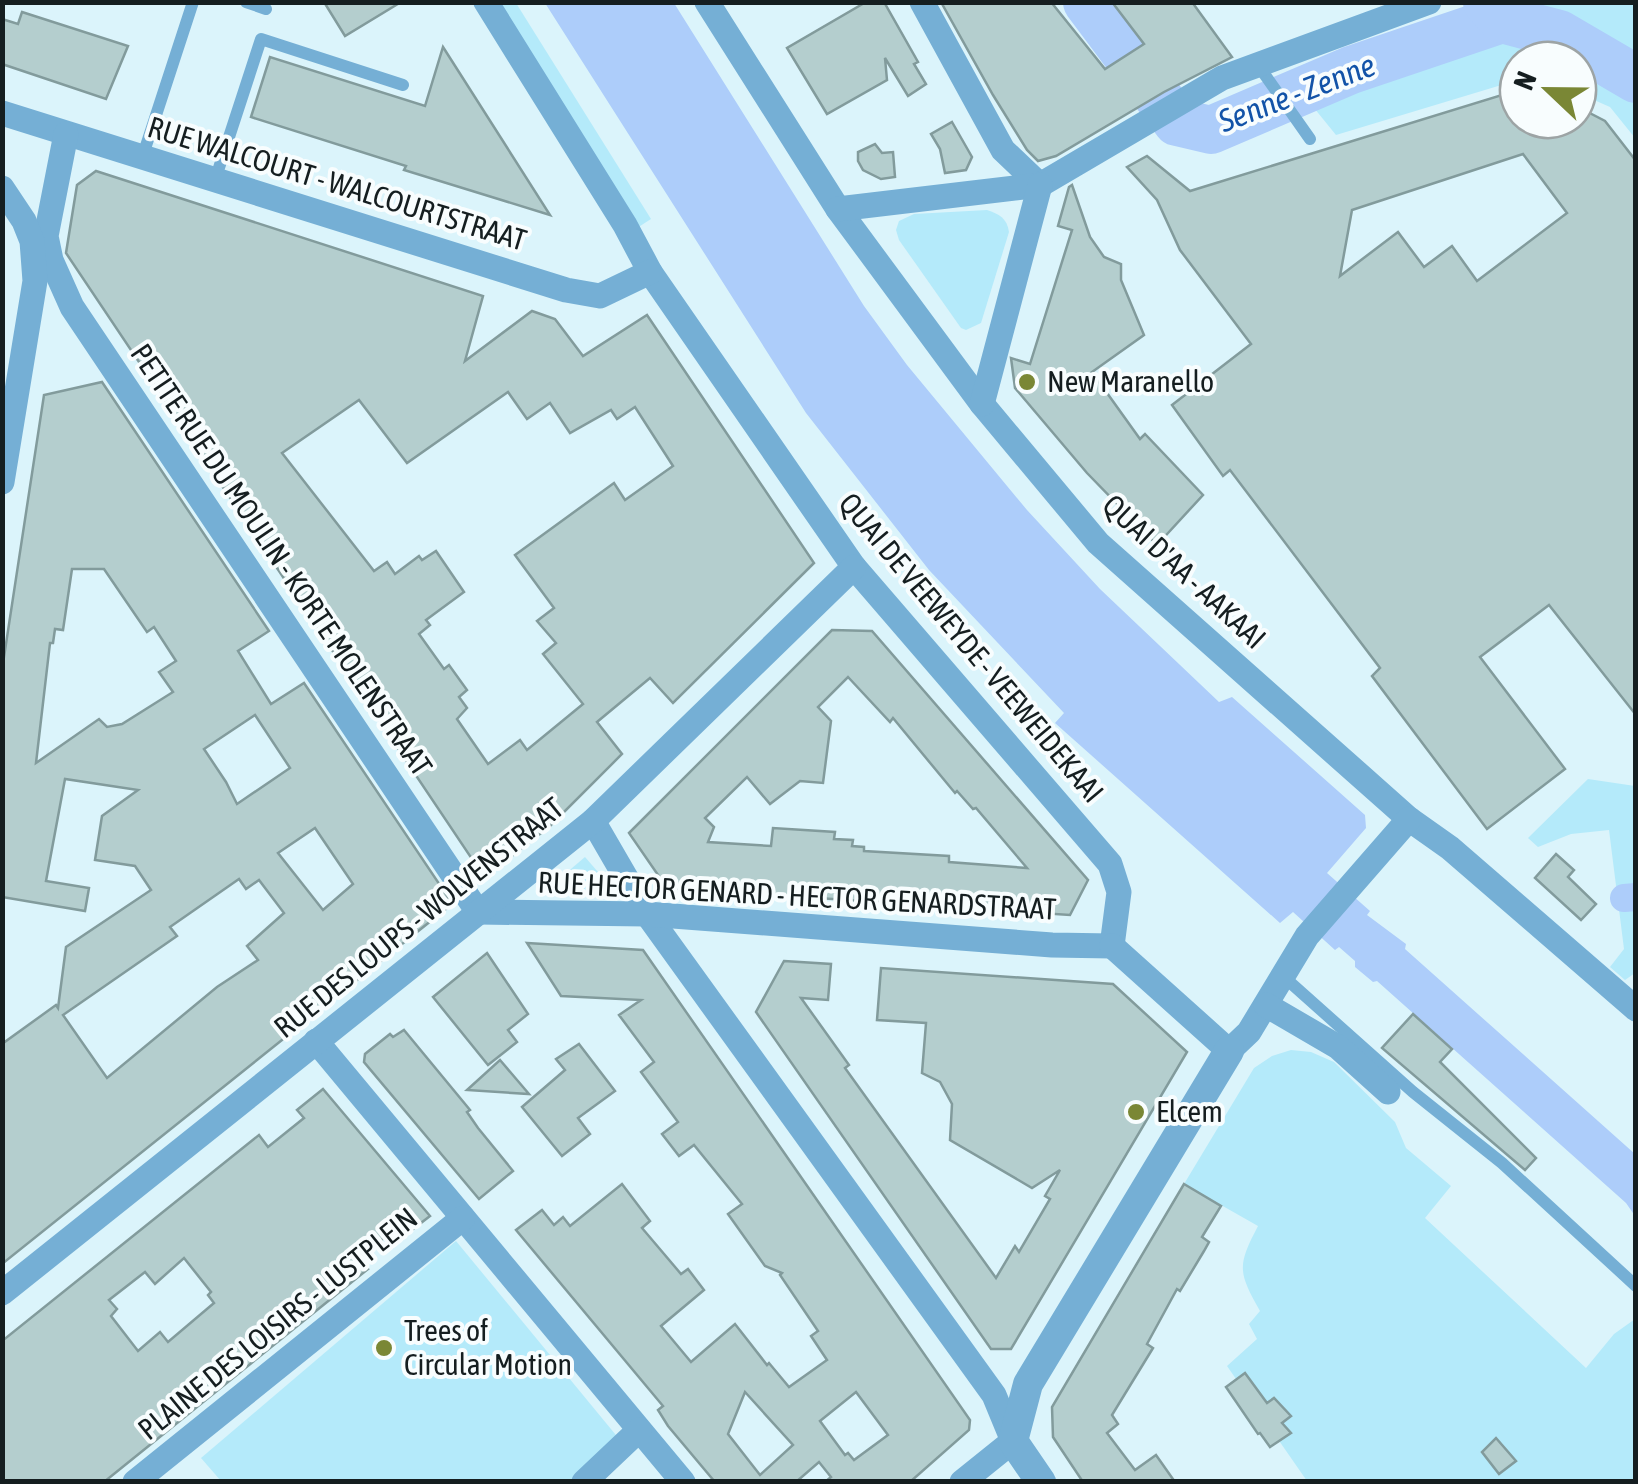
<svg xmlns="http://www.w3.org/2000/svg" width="1638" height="1484" viewBox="0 0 1638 1484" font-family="'Asap Condensed',sans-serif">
  <rect width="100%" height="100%" fill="#dbf4fb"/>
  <g fill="#b4eafa">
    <polygon points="497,3 516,3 651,219 637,228"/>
    <polygon points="1486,3 1635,3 1635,138 1610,107 1578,93 1578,60 1518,60 1518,80 1336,135 1288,76 1394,31"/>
    <path d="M987,210C999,214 1007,218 1009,232L981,323L966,330L961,328L899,240L896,230L899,221L914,214Z"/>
    <polygon points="1588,779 1635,786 1635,973 1625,980 1610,967 1624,949 1609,830 1571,834 1538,847 1528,838"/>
    <polygon points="585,857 611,887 610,895 550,891 551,886"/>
    <path d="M1291,1050L1311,1052L1334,1062L1395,1122L1406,1148L1451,1186L1425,1218L1586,1368L1614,1334L1635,1319V1481H1307L1227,1366L1257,1339L1249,1324L1260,1311C1238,1272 1237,1266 1258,1226L1184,1184L1254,1068L1272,1056Z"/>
    <polygon points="456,1241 620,1440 571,1482 221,1481 201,1458"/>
  </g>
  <polygon fill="#adcdfa" points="545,3 674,3 864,306 907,365 1027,510 1100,589 1219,702 1232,697 1365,815 1366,828 1327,873 1370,911 1367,915 1406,944 1405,949 1635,1154 1635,1216 1626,1203 1377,981 1373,982 1355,967 1355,961 1339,947 1335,950 1293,912 1280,923 1055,723 1064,713 929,570 806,413"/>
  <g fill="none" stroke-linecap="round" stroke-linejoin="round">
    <polyline stroke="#adcdfa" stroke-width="28" points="1624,898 1636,897"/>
    <g stroke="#adcdfa" stroke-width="48">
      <polyline points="1087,2 1177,122 1211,130 1351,70 1502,19"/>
      <polyline points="1487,2 1502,19 1559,34 1636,79"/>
    </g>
  </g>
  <g fill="#b4cece" stroke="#829b9c" stroke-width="2.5" fill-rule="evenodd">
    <polygon points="324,2 401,2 345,36"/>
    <polygon points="866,2 884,2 918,62 914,64 926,84 908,96 885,58 887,80 827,114 787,48"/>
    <polygon points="941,2 1051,2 1105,69 1144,44 1112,2 1192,2 1232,57 1164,92 1056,156 1038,161 1027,150 993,95"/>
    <polygon points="22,12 128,46 106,99 2,64 2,19 18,24"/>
    <polygon points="443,47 550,215 404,170 406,166 251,117 270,57 425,106"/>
    <path d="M1505,94L1518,100V120H1578V107L1605,121L1636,161V715L1549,605L1480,657L1565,769L1487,829L1372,676L1380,668L1230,470L1223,476L1172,405L1251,344L1180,250L1157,200L1127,167L1147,156L1190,191ZM1523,154L1567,213L1477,281L1452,246L1424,267L1398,232L1340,276L1352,210Z"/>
    <polygon points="952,122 972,157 966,170 945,173 940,149 931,134"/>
    <polygon points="875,144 882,153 893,152 895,177 881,179 863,170 858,161 858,152"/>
    <path d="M96,171L483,296L465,361L532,311L555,319L583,356L647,315L814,563L673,703L650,678L597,722L622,754L550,826L490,873L480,871L66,253L77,185ZM508,392L527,419L550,403L570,433L611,410L617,419L635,407L673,466L625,500L614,483L515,555L554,608L537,621L556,643L543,654L583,704L527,750L520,740L488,764L457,719L467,708L459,697L467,690L449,665L444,669L419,634L430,625L426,620L464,592L436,551L422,560L419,556L395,574L387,562L374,571L282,453L359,400L407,463Z"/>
    <polygon points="1072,185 1090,237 1104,257 1121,264 1121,280 1144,335 1092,372 1140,439 1145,434 1203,495 1157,545 1087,473 1015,388 1011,358 1030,364 1072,230 1058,226 1069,187"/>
    <path d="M102,382L269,631L238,651L271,704L304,683L448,897L447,908L2,1264V1044L56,1005L58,1008L66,947L151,890L135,866L95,860L102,816L138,790L65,779L46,881L89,888L85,911L2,897V670L44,395ZM72,569H104L147,632L154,627L176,661L159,672L173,692L122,724L107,727L99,719L36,763L50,643H53L55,629L63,630ZM255,715L290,768L237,804L226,782L204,749ZM315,828L353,884L323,910L278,853ZM239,879L246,889L259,880L284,913L247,946L258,960L217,987L107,1078L63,1015L177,936L170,927Z"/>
    <path d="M832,630L872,631L1088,880L1070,915L667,888L629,833ZM848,677L890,722L893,718L955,793L957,791L973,809L976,808L1027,868L949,862V856L864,851V847L852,846L853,840L834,839L835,832L773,828L771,846L708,842L714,827L705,818L747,777L770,804L800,781L823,783L831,721L818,707Z"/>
    <polygon points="1556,854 1574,870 1568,877 1596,904 1581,920 1535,878"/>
    <path d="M527,943L643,950L970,1420L969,1430L910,1482H825L831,1477L819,1462L796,1482H715L668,1426L658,1410L663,1406L516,1230L542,1210L554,1225L563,1217L570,1226L622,1184L650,1221L642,1228L681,1274L688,1269L704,1290L661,1326L691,1362L735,1324L767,1365L769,1363L789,1387L827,1360L811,1336L818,1331L780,1275L782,1273L765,1266L728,1214L742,1204L694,1145L679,1156L662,1134L678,1122L641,1072L654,1062L619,1015L641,1000L561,996ZM745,1392L793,1445L760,1475L728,1434ZM856,1392L888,1435L854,1460L848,1453L845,1455L820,1421Z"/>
    <polygon points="487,953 528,1014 508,1030 517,1042 488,1065 433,997"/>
    <polygon points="784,961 831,964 828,1000 801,998 849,1065 845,1068 996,1278 1015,1246 1019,1252 1050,1199 1045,1196 1060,1170 1032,1188 950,1140 952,1104 940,1082 922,1073 926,1023 877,1020 881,968 1113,984 1187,1052 1011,1349 991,1349 756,1012"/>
    <polygon points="1413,1014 1452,1049 1440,1062 1536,1158 1525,1170 1382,1048"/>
    <polygon points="404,1030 470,1110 467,1112 478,1128 513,1171 479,1199 364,1062 365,1054 390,1034 393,1037"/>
    <polygon points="579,1044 615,1091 578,1118 590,1134 562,1156 522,1107 565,1070 556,1059"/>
    <polygon points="500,1060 529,1094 467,1090"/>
    <path d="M323,1089L430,1216L404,1236L396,1228L359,1259L368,1269L104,1482H2V1341L259,1135L268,1147L304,1118L297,1110ZM184,1258L211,1292L208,1295L214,1303L168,1342L160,1332L138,1351L111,1316L117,1309L109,1300L145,1272L155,1284Z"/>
    <polygon points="1184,1184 1221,1206 1202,1237 1209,1242 1204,1251 1180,1291 1177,1289 1147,1344 1153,1348 1112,1415 1118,1424 1107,1433 1135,1470 1156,1455 1175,1482 1083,1482 1053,1437 1052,1407"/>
    <polygon points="1245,1373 1267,1403 1274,1398 1291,1416 1282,1423 1291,1433 1270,1447 1260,1433 1258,1434 1226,1387"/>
    <polygon points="1496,1438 1516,1461 1499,1474 1482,1452"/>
  </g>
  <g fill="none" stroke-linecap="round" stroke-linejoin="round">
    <g stroke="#75afd5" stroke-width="12">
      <polyline points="246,2 266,9"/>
      <polyline points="1258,65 1310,139"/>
      <polyline points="142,158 193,2"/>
      <polyline points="215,180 261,39 403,85"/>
      <polyline points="1284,977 1413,1092 1502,1163 1636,1286"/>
    </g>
    <g stroke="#75afd5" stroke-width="25">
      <polyline points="486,2 625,225 650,272 854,567 1110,864 1119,892 1112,946"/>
      <polyline points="707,2 838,209 982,404 1098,543 1409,819 1450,848 1636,1009"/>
      <polyline points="922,2 1003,150 1040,185"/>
      <polyline points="2,113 566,290 600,296 650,272"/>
      <polyline points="66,134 46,236 51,260 72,307 478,912"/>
      <polyline points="2,188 24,221 32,241 35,281 2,482"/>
      <polyline points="838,209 1040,185 1222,78 1429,2"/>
      <polyline points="982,404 1040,185"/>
      <polyline points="593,821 647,914 994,1395 1013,1441 962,1482"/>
      <polyline points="478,912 647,914 1052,945 1112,946"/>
      <polyline points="1112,946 1229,1051 1249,1032 1307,936 1409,819"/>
      <polyline points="1266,1005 1338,1047 1388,1092"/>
      <polyline points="316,1041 683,1482"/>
      <polyline points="2,1293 593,821 854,567"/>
      <polyline points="135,1482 463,1218"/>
      <polyline points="584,1482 639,1430"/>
    </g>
    <polyline stroke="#75afd5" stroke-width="30" points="1041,1482 1013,1441 1028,1384 1229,1051"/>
  </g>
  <g fill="#7a8735" stroke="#f8fdfe" stroke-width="4">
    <circle cx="1027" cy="382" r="10"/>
    <circle cx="1136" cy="1112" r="10"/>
    <circle cx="384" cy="1348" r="10"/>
  </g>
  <g text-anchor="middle" stroke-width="8" stroke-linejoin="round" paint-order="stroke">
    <g font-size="30" fill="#151e20" stroke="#f8fdfe">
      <text transform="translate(337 184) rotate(17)" y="10">RUE WALCOURT - WALCOURTSTRAAT</text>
      <text transform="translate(281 560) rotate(56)" y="10">PETITE RUE DU MOULIN - KORTE MOLENSTRAAT</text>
      <text transform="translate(1184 572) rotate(43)" y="10">QUAI D'AA - AAKAAI</text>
      <text transform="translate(971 648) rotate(50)" y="10">QUAI DE VEEWEYDE - VEEWEIDEKAAI</text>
      <text transform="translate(797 896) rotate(3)" y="10">RUE HECTOR GENARD - HECTOR GENARDSTRAAT</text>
      <text transform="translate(419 918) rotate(-39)" y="10">RUE DES LOUPS - WOLVENSTRAAT</text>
      <text transform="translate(278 1324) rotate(-39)" y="10">PLAINE DES LOISIRS - LUSTPLEIN</text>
    </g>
    <g font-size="30" fill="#151e20" stroke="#f8fdfe" text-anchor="start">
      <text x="1047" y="392">New Maranello</text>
      <text x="1156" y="1122">Elcem</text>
      <text x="404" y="1341">Trees of<tspan x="404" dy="34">Circular Motion</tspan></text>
    </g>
    <g font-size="32" font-style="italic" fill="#1253a8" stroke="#f8fdfe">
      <text transform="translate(1297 93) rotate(-21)" y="11">Senne - Zenne</text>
    </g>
  </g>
  <rect width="1638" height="1484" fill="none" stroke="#151e20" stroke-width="10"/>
  <g transform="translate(1548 90) rotate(292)"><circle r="48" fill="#f8fdfe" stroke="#9da4a5" stroke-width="2.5"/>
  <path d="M0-8L18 38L0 25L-18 38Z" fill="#7a8735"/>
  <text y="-15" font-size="28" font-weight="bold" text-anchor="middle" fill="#151e20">N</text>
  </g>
</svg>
